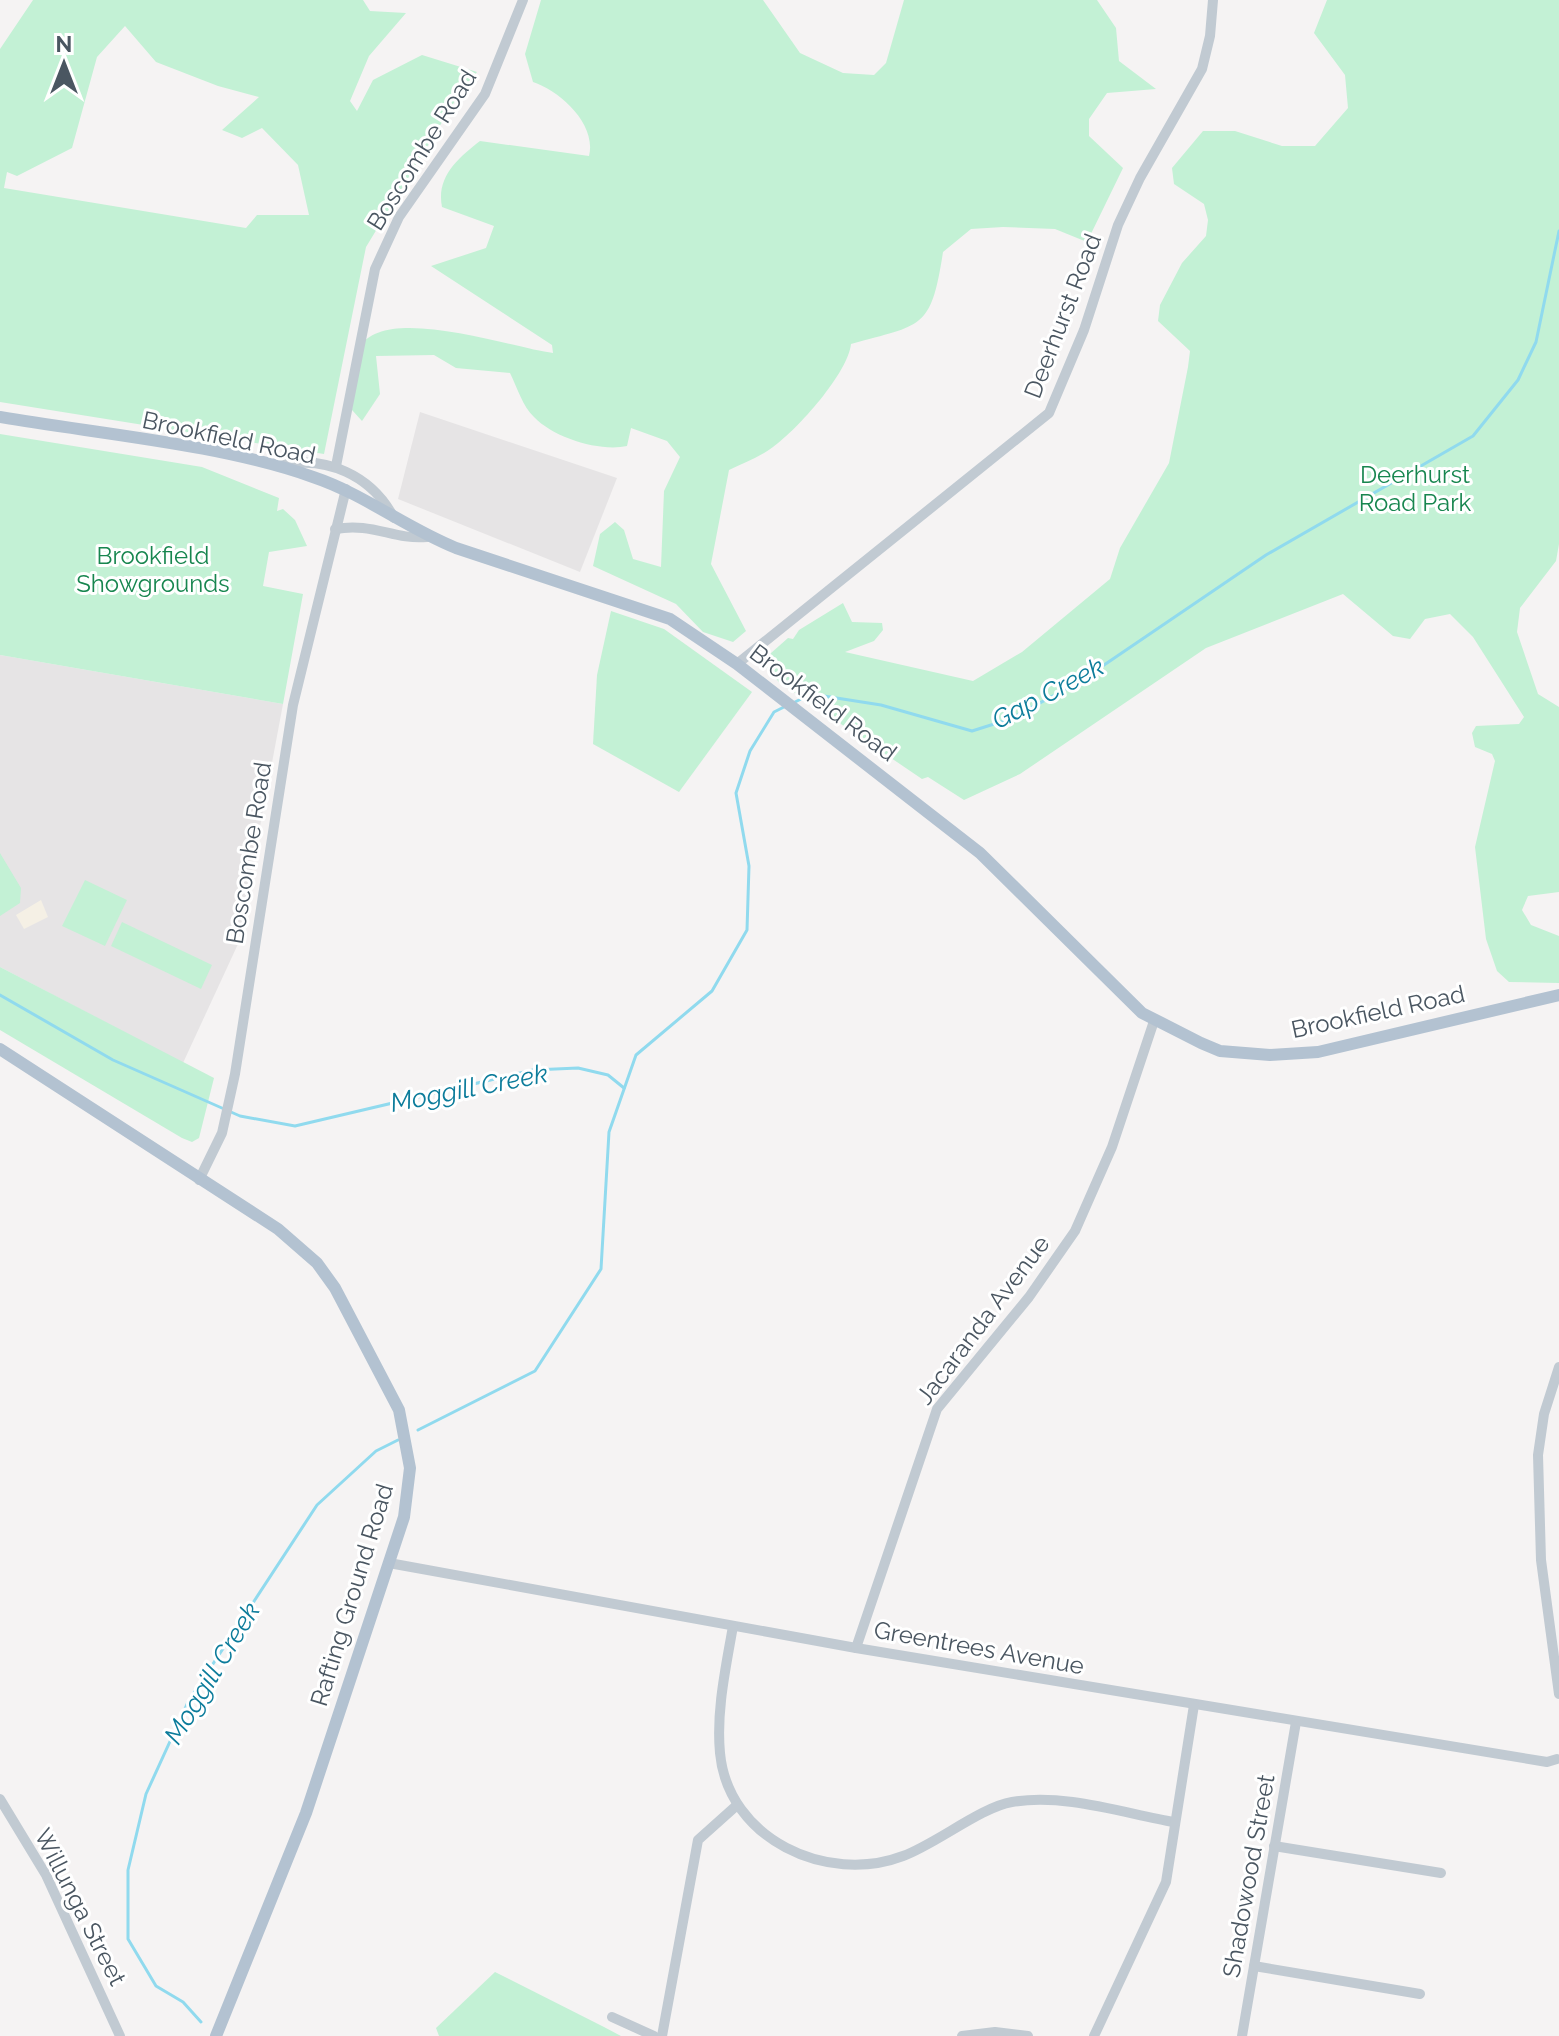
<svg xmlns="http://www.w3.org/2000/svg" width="1559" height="2036" viewBox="0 0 1559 2036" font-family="Raleway,sans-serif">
  <rect width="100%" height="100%" fill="#f5f3f3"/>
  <g fill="#e6e4e5">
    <polygon points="420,412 617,478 580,572 398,499"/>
    <polygon points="0,655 283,704 238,944 183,1063 0,967"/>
  </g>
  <g fill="#c3f1d5" fill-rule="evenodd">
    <path d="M33,0H363L370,11L406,13L369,56L350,101L357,111L373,80L422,55L477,72L461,91L366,247L324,454L0,402V49ZM125,26L156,62L218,86L259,97L222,130L242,138L262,128L298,165L309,215H257L246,228L4,188L7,172L17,176L72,148L97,57Z"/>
    <path d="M541,0H763L800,53L843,73L874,75L886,63L904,0H1097L1116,28L1119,61L1156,89L1107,93L1089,119V136L1123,168L1087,242L1055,229L1003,227L971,229L943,252C931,330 923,324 851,344C848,373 798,429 773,447C760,457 743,463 729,470L711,564L746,631L733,642L703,632L676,604L593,566L600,534L615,522L624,530L633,559L661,567L664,491L680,457L667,441L631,428L627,446C600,452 554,438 534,417C523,407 517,387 510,373L456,368L434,355L376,356L380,394L362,421L352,410C354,392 351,365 359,349C381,302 512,348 553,353L552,345L431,266L486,248L494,226L442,207C436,177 458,158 480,141L589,156C597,124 560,91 533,82L525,54Z"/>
    <polygon points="1327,0 1559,0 1559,544 1556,561 1520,608 1517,632 1538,694 1559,707 1559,892 1528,896 1522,910 1531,925 1559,936 1559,983 1509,982 1497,971 1486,939 1475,847 1495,761 1492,754 1475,747 1472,733 1476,726 1519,724 1524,717 1473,637 1450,614 1425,619 1410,639 1393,636 1343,594 1206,648 1020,774 964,800 928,777 922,779 779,682 761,662 788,638 793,639 799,630 843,603 852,622 882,623 883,630 874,641 845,652 973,681 1022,652 1110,579 1120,548 1169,463 1188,367 1190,351 1158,321 1160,305 1182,263 1206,236 1208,220 1204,204 1174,184 1172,168 1203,131 1235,131 1282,146 1315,146 1348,108 1345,75 1314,33"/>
    <polygon points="0,434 202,467 279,498 277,511 283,509 295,520 307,546 269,552 263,586 303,594 283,704 0,655"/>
    <polygon points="611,611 664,629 752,692 679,792 593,744 597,675"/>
    <polygon points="0,853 21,888 20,903 0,916"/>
    <polygon points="85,880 127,900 105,946 62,926"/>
    <polygon points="122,922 212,965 201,989 111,946"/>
    <polygon points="0,967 214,1078 199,1138 192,1142 182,1138 0,1030"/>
    <polygon points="495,1972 604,2027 621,2036 439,2036 436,2028"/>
  </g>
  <polygon fill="#f5f0e5" points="41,900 48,917 24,929 16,915"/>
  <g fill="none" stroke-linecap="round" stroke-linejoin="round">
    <g stroke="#90daee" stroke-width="3">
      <polyline points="793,703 811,694 881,705 972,731 1010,719 1079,682 1266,555 1473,436 1518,380 1536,342 1559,231"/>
      <polyline points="0,995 113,1060 240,1116 295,1126 533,1070 578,1068 608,1075 624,1088"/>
      <polyline points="418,1430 535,1371 601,1269 609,1132 636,1055 712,991 747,930 749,866 736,793 750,751 774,712 786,706"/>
      <polyline points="201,2022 183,2002 156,1986 128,1939 128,1870 146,1794 188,1702 317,1505 376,1451 398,1440"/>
    </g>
    <g stroke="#c1cad2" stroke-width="10">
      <path d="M279,466C326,454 372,476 394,518"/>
      <polyline points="336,466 375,269 399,217 485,94 523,0"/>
      <path d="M335,529C373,522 393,540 427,537"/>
      <polyline points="737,664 1049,413 1084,330 1118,225 1140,178 1202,69 1210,36 1213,0"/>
      <polyline points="199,1180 222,1133 235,1074 293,705 346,489"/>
      <polyline points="1559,1367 1544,1414 1538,1455 1541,1560 1559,1694"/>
      <polyline points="389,1563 856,1648 1547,1762 1557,1759"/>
      <path d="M733,1626C726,1667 716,1711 720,1753C728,1839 827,1885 903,1856C936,1844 981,1807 1012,1802C1064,1793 1123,1813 1174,1822"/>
      <polyline points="856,1648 937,1409 1029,1297 1075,1231 1112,1147 1154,1021"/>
      <polyline points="0,1799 46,1875 120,2036"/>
      <polyline points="1274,1846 1441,1873"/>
      <polyline points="1254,1966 1420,1994"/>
      <polyline points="612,2017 654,2036"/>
      <polyline points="662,2036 698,1840 736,1806"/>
      <polyline points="962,2036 995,2032 1028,2036"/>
      <polyline points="1094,2036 1166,1882 1194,1705"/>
      <polyline points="1242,2036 1296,1722"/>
    </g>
    <g stroke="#b3c2d1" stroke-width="12">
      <path d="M0,417C99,434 220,444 313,477C364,494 406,528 456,548L670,619L737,664L980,853L1142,1013L1201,1043L1220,1051L1270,1055L1318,1052L1559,995"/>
      <polyline points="0,1049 278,1229 317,1263 335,1288 399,1410 410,1468 404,1517 306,1813 216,2036"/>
    </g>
  </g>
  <g text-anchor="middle" stroke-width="6" stroke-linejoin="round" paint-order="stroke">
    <g font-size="24" fill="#4a5661" stroke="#fff">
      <text transform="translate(422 150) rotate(-58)" y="8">Boscombe Road</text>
      <text transform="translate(1063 316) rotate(-69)" y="8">Deerhurst Road</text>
      <text transform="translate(229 438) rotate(12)" y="8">Brookfield Road</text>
      <text transform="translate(823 703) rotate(37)" y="8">Brookfield Road</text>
      <text transform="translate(249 853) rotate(-81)" y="8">Boscombe Road</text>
      <text transform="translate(1378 1012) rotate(-12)" y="8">Brookfield Road</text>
      <text transform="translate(983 1320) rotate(-53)" y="8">Jacaranda Avenue</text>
      <text transform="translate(352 1595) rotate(-73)" y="8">Rafting Ground Road</text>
      <text transform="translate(979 1648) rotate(10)" y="8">Greentrees Avenue</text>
      <text transform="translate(1249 1876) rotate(-80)" y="8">Shadowood Street</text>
      <text transform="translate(80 1907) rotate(63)" y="8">Willunga Street</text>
    </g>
    <g font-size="24" fill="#17864f" stroke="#fff">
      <text x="1415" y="483">Deerhurst<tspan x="1415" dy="28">Road Park</tspan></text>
      <text x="153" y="564">Brookfield<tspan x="153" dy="28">Showgrounds</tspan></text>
    </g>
    <g font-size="26" font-style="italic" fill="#0c7c9b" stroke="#fff">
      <text transform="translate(1048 693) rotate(-28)" y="9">Gap Creek</text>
      <text transform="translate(469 1088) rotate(-11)" y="9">Moggill Creek</text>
      <text transform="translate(212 1673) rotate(-59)" y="9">Moggill Creek</text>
    </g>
  </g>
  <g transform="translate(64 64)" stroke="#ffffff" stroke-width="6" paint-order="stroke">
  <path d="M0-6L14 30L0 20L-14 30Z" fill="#4a5661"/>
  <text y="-12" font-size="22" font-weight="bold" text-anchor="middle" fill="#4a5661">N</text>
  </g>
</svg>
